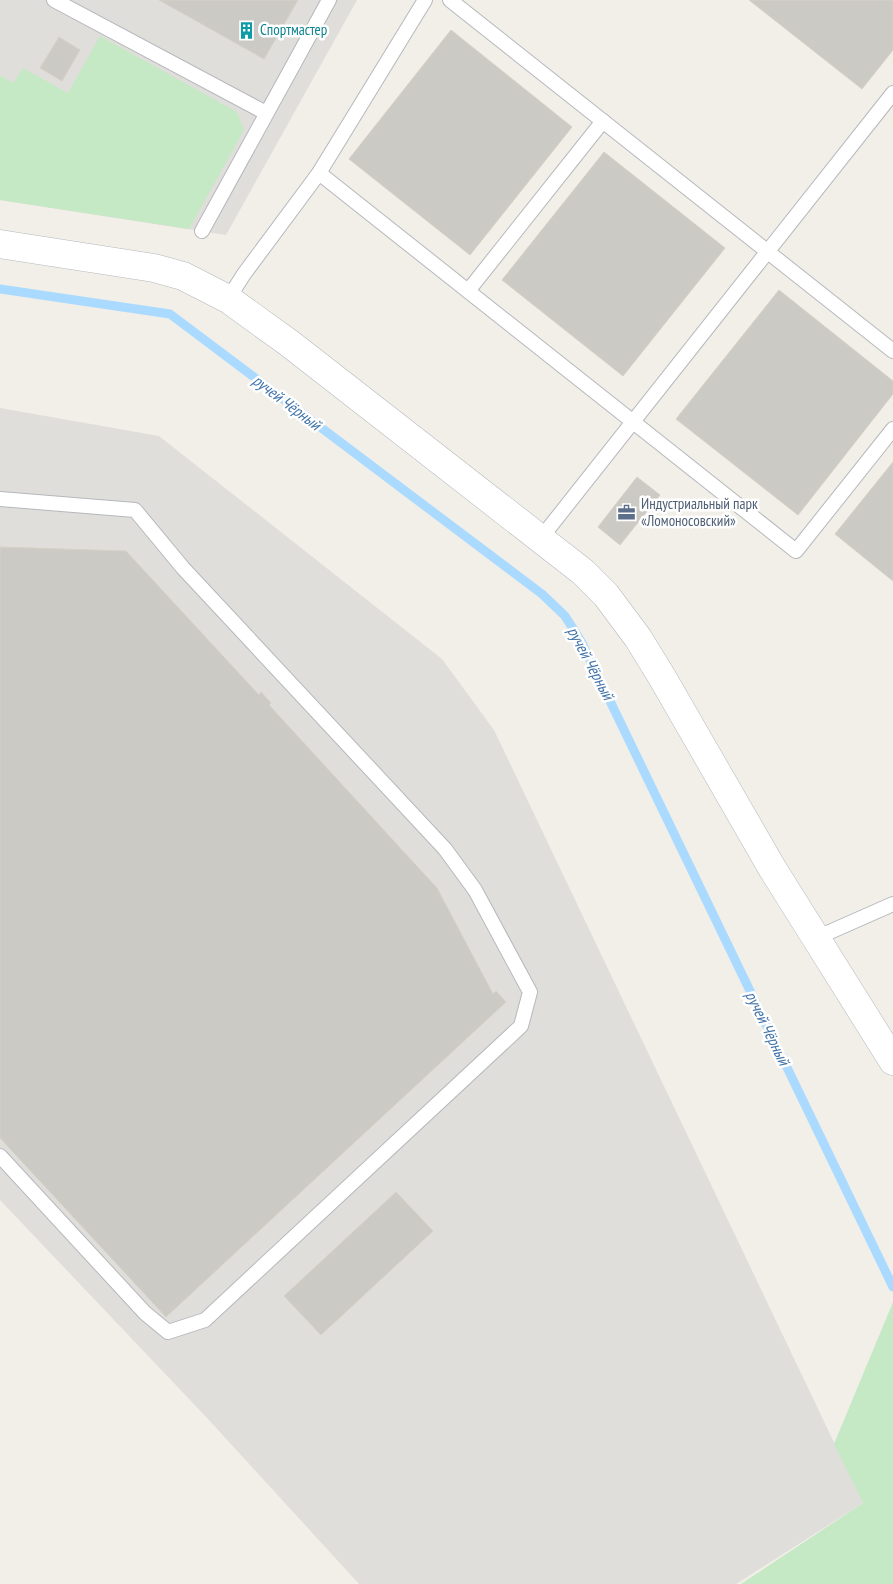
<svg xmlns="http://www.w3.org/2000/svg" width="893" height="1584" viewBox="0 0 893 1584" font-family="'PT Sans Narrow',sans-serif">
  <rect width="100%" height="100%" fill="#f1efe8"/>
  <g fill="#e0deda">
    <polygon points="0,0 357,0 226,235 0,200"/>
    <polygon points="0,408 159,436 442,659 494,730 863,1503 736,1584 359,1584 208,1419 0,1200"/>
  </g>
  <g fill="#c5e8c5">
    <polygon points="100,36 237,112 244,130 189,229 0,200 0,75 13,83 23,68 68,93"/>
    <polygon points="893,1302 893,1584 741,1584 863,1503 834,1444"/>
  </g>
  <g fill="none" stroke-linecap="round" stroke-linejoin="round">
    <polyline stroke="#aadaff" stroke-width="9" points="0,289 170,314 542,594 565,616 582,643 893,1287"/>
  </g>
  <g fill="#cccac5" stroke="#d6d1c6">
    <polygon points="159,0 298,0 264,59"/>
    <polygon points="749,0 893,0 893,50 862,89"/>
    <polygon points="451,30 572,127 470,255 349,159"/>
    <polygon points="59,37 80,50 62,81 40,68"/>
    <polygon points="604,152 725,248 623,376 502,280"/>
    <polygon points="779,290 893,381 893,394 798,515 676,419"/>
    <polygon points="893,462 893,581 835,534"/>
    <polygon points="637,477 660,495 620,545 598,527"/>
    <polygon points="0,547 126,551 259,695 261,692 271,703 269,705 437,888 493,994 496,991 506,1002 166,1317 0,1138"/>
    <polygon points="396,1192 433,1231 321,1335 284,1296"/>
  </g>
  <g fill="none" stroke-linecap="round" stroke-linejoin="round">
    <defs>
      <g id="service">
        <polyline points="54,0 266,113"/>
        <polyline points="450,0 893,351"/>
        <polyline points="319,173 796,551 893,429"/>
        <polyline points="202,231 329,0"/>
        <polyline points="468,291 603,121"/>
        <polyline points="228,299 244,274 319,173 425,0"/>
        <polyline points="0,499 135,510 183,568 445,849 475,890 530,992 521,1026 205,1320 168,1332 145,1313 0,1156"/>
        <polyline points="541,538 893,93"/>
        <polyline points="816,938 893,904"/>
      </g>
      <polyline id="minor" points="0,244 154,268 183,276 228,299 289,343 583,572 606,595 638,638 662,677 772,868 893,1061"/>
    </defs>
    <use href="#service" stroke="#b5b8bc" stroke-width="16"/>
    <use href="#minor" stroke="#b5b8bc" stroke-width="29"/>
    <use href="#service" stroke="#fff" stroke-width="14"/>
    <use href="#minor" stroke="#fff" stroke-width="28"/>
  </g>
  <defs>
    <symbol id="building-bare" viewBox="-9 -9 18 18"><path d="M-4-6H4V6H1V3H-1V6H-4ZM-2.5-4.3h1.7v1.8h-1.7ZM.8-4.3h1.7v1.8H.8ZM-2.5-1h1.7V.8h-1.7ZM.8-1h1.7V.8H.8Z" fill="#0f9aa8" stroke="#fff" stroke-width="2.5" paint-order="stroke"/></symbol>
    <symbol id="office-bare" viewBox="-9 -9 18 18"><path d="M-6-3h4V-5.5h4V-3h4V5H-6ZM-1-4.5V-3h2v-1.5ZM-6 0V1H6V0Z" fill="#5c6f8a" stroke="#fff" stroke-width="2.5" paint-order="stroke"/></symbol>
  </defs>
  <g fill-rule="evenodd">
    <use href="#building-bare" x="234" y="18" width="25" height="25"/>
    <use href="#office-bare" x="614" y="500" width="25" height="25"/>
  </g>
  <g text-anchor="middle" stroke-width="5" stroke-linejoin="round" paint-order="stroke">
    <g font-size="15" fill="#0d838f" stroke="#fff" text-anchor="start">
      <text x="260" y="35">Спортмастер</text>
    </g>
    <g font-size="15" fill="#4e5e75" stroke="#fff" text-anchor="start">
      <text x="641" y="509">Индустриальный парк<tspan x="641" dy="17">«Ломоносовский»</tspan></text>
    </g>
    <g font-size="16" font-style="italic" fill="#4174aa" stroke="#fff">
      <text transform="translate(287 402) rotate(37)" y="6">ручей Чёрный</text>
      <text transform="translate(591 663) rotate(62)" y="6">ручей Чёрный</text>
      <text transform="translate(768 1028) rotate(64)" y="6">ручей Чёрный</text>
    </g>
  </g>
</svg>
